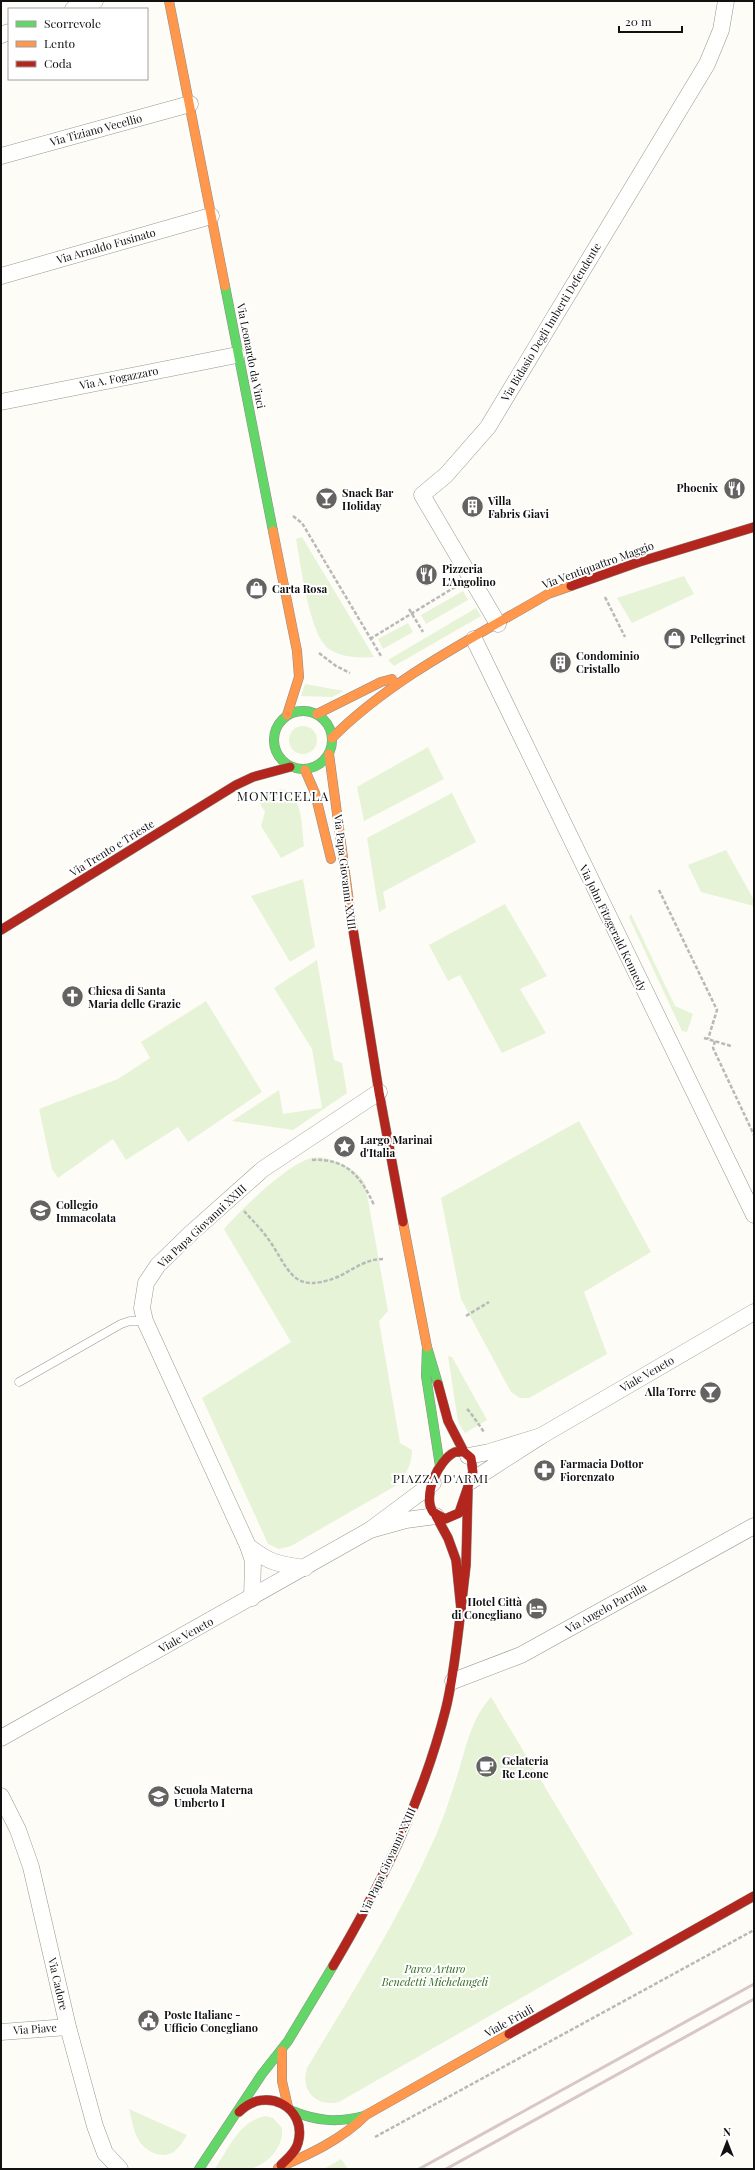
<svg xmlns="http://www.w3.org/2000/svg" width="755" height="2170" viewBox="0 0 755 2170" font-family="'Playfair Display',serif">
  <rect width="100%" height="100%" fill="#fdfcf7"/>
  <g fill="#e7f3d7">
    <path d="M302,537L374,657C359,658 343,658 329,649C309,634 301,565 296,539Z"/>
    <polygon points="684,576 694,594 632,623 617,598"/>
    <polygon points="463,591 468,600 426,624 421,615"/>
    <polygon points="476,608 481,616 394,666 388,660"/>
    <polygon points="408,623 413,632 383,649 378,639"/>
    <polygon points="305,684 344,691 332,697 301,696"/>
    <circle cx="303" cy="740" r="14"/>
    <polygon points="428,747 444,779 364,821 357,787"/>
    <path d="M281,789C304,794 301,828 304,846L281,858L261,826L265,812L258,800L270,792Z"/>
    <polygon points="452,793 476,842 383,892 386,908 379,912 367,838"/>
    <polygon points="726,850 754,900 754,906 701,892 688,865"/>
    <polygon points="303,879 315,947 290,962 251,896"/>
    <polygon points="505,904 547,976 520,989 546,1033 502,1053 460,975 448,981 429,945"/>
    <polygon points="631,914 675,1006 693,1014 687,1032 682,1031 629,917"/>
    <polygon points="317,960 334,1060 342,1063 347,1093 293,1130 232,1121 279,1090 283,1114 322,1108 312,1049 274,988"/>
    <polygon points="206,1001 262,1092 188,1142 178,1127 126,1160 113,1139 58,1178 52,1169 39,1109 118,1079 150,1058 141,1042"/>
    <polygon points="579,1121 651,1252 584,1292 607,1354 529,1398 520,1398 511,1392 461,1299 441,1198"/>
    <path d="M320,1157C338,1161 354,1167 365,1183L388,1311L379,1321L400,1443L412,1450C412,1465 406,1474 397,1485L291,1546L279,1549L268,1544L202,1398L291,1342L224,1229C243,1208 282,1169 308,1159C311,1157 316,1158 320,1157Z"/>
    <polygon points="448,1356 452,1357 487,1420 465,1433 458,1422"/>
    <path d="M491,1697L633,1934L339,2102C316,2107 300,2091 307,2068C351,1995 397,1922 432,1844C443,1821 451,1795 459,1770C467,1743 472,1718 491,1697Z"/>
    <path d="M129,2109L187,2135C184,2140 180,2146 176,2150C164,2161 145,2152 138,2139C133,2130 132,2119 129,2109Z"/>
    <path d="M266,2116L273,2118L282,2128C284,2147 268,2164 250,2169C240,2170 226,2169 215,2169C228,2149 240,2120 266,2116Z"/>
    <polygon points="341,2159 348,2169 324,2169"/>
  </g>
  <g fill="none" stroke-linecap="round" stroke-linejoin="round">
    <defs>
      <polyline id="lane" points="19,1382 121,1324 130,1321 145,1321"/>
      <g id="street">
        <polyline points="73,9 95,1"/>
        <polyline points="1,35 9,32"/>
        <polyline points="1,156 190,104"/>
        <polyline points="1,276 211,216"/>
        <polyline points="1,402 237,355"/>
        <polyline points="498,624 422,495 446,475 488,427 707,64 721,30 726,1"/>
        <polyline points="474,639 754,1215"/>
        <polyline points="541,1436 754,1312"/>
        <polyline points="468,1456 489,1452 541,1436 471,1481"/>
        <polyline points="433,1483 370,1530 406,1520 436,1516"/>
        <path d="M248,1546C270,1563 277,1564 305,1568"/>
        <polyline points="252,1598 253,1561 248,1546 145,1321 142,1308 146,1283 158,1265 190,1234 263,1169 379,1092"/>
        <polyline points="453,1681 521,1655 754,1526"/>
        <polyline points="1,1738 370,1530"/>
        <polyline points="1,1796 18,1830 31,1867 68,2027 95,2126 105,2153 120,2169"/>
        <polyline points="1,2032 68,2027"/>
      </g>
      <g id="fast">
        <polyline points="225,286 273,531"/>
        <circle cx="303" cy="740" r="29"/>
        <polyline points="438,1384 427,1347 426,1376 440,1466"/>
        <path d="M292,2111C317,2121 337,2123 364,2116"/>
        <polyline points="199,2169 262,2074 288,2041 333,1966"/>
      </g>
      <g id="slow">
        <polyline points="169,1 225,286"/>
        <polyline points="273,531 297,651 299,677 287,715"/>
        <polyline points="317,714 381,682 392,679"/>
        <path d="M332,738C393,677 475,637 548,594L571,586"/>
        <polyline points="329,754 351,917"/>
        <polyline points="305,770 315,793 331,859"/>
        <polyline points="403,1222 427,1347"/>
        <polyline points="282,2051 282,2081 288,2107"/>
        <path d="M278,2168C310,2154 341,2140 366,2115L509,2034"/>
      </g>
      <g id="jam">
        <polyline points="571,586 639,562 754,527"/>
        <polyline points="351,917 379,1092 403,1222"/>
        <polyline points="1,930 236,785 253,777 290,767"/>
        <polyline points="438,1384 448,1421 464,1452"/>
        <path d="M455,1452H464L471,1458L473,1472L459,1513L445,1519L433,1512C422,1496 438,1460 455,1452Z"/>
        <polyline points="436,1516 448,1538 456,1560 461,1609 466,1565 468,1488"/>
        <path d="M333,1966C381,1885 423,1800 446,1708C454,1675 457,1642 461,1609"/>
        <polyline points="509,2034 754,1896"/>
        <path d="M239,2112C265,2085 308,2107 298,2143C296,2152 287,2159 281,2165"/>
      </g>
    </defs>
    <use href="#lane" stroke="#979795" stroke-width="9"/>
    <use href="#street" stroke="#979795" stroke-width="17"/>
    <use href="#fast" stroke="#8e8d8b" stroke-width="10"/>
    <use href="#slow" stroke="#8e8d8b" stroke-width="10"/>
    <use href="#jam" stroke="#8e8d8b" stroke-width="10"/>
    <g stroke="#b9b9b8" stroke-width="2.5" stroke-dasharray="4 2" stroke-linecap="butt">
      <polyline points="293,516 302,523 381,656"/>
      <polyline points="605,597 625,637"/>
      <polyline points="409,609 423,632"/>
      <polyline points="370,639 455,587"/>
      <polyline points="319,653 336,666 350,673"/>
      <polyline points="659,890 717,1010 708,1039"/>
      <polyline points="704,1038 731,1046"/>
      <polyline points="715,1041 713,1048 754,1135"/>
      <path d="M312,1160C347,1158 361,1177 374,1205"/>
      <path d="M244,1211C254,1222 265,1233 273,1246C291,1275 296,1292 335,1278C352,1271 364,1259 383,1259"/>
      <polyline points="466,1316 489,1302"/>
      <polyline points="467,1409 470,1412 484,1432"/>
      <polyline points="375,2137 754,1930"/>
    </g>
    <use href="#lane" stroke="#fffffe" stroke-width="8"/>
    <use href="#street" stroke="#fffffe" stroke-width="16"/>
    <use href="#fast" stroke="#63d668" stroke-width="9"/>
    <use href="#slow" stroke="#ff974d" stroke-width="9"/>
    <use href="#jam" stroke="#b3261e" stroke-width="9"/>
    <g stroke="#d9c6c7" stroke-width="3">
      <polyline points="419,2169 754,1984"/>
      <polyline points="446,2169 754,1999"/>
    </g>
  </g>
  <defs>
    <symbol id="restaurant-disc" viewBox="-11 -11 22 22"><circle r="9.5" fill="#646362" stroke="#fff"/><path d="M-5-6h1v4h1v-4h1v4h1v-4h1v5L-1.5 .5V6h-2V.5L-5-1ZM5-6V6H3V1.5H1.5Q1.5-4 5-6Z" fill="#fff"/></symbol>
    <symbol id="bar-disc" viewBox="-11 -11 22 22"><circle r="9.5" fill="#646362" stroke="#fff"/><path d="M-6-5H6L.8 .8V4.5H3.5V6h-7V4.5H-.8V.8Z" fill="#fff"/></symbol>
    <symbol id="building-disc" viewBox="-11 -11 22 22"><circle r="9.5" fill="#646362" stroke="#fff"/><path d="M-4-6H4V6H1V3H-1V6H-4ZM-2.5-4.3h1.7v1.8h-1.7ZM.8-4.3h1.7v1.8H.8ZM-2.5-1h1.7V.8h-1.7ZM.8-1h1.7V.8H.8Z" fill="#fff"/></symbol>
    <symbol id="shop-disc" viewBox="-11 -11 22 22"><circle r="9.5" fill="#646362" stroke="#fff"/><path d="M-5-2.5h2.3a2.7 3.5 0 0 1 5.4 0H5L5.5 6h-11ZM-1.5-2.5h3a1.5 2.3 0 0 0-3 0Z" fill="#fff"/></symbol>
    <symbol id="church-disc" viewBox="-11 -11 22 22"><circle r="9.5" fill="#646362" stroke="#fff"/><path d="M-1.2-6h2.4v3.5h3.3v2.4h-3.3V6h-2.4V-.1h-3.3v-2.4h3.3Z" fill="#fff"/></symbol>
    <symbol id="sight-disc" viewBox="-11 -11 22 22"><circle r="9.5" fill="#646362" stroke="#fff"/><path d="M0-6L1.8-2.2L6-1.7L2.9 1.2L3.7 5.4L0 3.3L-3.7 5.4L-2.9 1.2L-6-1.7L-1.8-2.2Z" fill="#fff"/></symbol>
    <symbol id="school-disc" viewBox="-11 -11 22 22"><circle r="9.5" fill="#646362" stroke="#fff"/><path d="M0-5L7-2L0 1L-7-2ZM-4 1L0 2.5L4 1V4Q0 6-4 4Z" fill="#fff"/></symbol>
    <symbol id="pharmacy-disc" viewBox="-11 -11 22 22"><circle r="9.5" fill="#646362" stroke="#fff"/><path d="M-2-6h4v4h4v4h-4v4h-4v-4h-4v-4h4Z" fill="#fff"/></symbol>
    <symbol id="hotel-disc" viewBox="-11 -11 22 22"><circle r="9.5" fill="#646362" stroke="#fff"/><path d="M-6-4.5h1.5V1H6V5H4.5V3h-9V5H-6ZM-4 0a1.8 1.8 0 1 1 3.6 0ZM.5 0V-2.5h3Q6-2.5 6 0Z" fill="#fff"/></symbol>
    <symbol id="cafe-disc" viewBox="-11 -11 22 22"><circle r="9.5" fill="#646362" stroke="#fff"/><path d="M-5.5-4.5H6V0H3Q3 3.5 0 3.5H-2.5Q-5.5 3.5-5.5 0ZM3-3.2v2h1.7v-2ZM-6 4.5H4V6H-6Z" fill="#fff"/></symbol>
    <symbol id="civic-disc" viewBox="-11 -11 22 22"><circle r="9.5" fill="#646362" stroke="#fff"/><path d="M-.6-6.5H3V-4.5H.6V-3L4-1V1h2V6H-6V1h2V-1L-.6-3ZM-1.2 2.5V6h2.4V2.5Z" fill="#fff"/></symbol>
  </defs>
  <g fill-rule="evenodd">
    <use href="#restaurant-disc" x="722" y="476" width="25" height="25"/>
    <use href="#bar-disc" x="314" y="486" width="25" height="25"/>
    <use href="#building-disc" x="460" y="494" width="25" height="25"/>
    <use href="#restaurant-disc" x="414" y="562" width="25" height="25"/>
    <use href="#shop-disc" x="244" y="576" width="25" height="25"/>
    <use href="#shop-disc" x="662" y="626" width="25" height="25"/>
    <use href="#building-disc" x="548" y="650" width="25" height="25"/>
    <use href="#church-disc" x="60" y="984" width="25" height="25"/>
    <use href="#sight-disc" x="332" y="1134" width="25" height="25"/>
    <use href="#school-disc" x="28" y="1198" width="25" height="25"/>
    <use href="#bar-disc" x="698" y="1380" width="25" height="25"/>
    <use href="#pharmacy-disc" x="532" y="1458" width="25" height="25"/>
    <use href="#hotel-disc" x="524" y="1596" width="25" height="25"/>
    <use href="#cafe-disc" x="474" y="1754" width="25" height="25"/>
    <use href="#school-disc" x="146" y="1784" width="25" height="25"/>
    <use href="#civic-disc" x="136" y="2008" width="25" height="25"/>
  </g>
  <g text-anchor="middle" stroke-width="4" stroke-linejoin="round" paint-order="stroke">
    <g font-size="11" fill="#111" stroke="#fff">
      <text transform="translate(96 130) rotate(-15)" y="4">Via Tiziano Vecellio</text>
      <text transform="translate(106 246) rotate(-16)" y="4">Via Arnaldo Fusinato</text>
      <text transform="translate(551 322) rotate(-59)" y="4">Via Bidasio Degli Imberti Defendente</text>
      <text transform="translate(251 356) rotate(79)" y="4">Via Leonardo da Vinci</text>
      <text transform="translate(119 378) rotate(-11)" y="4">Via A. Fogazzaro</text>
      <text transform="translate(598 565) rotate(-20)" y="4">Via Ventiquattro Maggio</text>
      <text transform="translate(112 848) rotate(-32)" y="4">Via Trento e Trieste</text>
      <text transform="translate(345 872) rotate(83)" y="4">Via Papa Giovanni XXIII</text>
      <text transform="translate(613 928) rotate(64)" y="4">Via John Fitzgerald Kennedy</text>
      <text transform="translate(202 1226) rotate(-43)" y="4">Via Papa Giovanni XXIII</text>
      <text transform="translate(647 1374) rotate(-30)" y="4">Viale Veneto</text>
      <text transform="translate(606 1608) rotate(-29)" y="4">Via Angelo Parrilla</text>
      <text transform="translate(186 1635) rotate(-29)" y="4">Viale Veneto</text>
      <text transform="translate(388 1861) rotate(-65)" y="4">Via Papa Giovanni XXIII</text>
      <text transform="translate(58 1984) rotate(77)" y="4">Via Cadore</text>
      <text transform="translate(509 2021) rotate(-29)" y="4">Viale Friuli</text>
      <text transform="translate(35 2029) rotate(-4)" y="4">Via Piave</text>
    </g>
    <g font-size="11" font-weight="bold" fill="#111" stroke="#fff" text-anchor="start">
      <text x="718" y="492" text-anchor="end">Phoenix</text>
      <text x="342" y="497">Snack Bar<tspan x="342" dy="13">Holiday</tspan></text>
      <text x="488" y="505">Villa<tspan x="488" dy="13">Fabris Giavi</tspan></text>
      <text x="442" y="573">Pizzeria<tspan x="442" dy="13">L'Angolino</tspan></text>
      <text x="272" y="593">Carta Rosa</text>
      <text x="690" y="643">Pellegrinet</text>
      <text x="576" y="660">Condominio<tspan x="576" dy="13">Cristallo</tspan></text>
      <text x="88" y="995">Chiesa di Santa<tspan x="88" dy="13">Maria delle Grazie</tspan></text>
      <text x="360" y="1144">Largo Marinai<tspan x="360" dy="13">d'Italia</tspan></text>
      <text x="56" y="1209">Collegio<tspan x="56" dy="13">Immacolata</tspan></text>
      <text x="696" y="1396" text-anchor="end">Alla Torre</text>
      <text x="560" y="1468">Farmacia Dottor<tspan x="560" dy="13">Fiorenzato</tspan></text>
      <text x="522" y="1606" text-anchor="end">Hotel Città<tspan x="522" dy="13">di Conegliano</tspan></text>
      <text x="502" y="1765">Gelateria<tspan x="502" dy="13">Re Leone</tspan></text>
      <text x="174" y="1794">Scuola Materna<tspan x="174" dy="13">Umberto I</tspan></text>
      <text x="164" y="2019">Poste Italiane -<tspan x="164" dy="13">Ufficio Conegliano</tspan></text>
    </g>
    <g font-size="11" font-style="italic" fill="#2f6b1f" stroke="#fff">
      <text x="435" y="1973">Parco Arturo<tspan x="435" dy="13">Benedetti Michelangeli</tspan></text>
    </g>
    <g font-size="12" letter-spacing="1" fill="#111" stroke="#fff">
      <text x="441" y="1483">PIAZZA D'ARMI</text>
    </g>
    <g font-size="13" letter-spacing="1" fill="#111" stroke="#fff">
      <text x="283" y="801">MONTICELLA</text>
    </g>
  </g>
  <rect width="755" height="2170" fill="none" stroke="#111111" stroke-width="4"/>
  <rect x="8" y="8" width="140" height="72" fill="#ffffff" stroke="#a0a0a0"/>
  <rect x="16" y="21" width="20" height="6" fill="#63d668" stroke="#a0a0a0"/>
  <text x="44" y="28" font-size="12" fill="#111111">Scorrevole</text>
  <rect x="16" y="41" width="20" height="6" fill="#ff974d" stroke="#a0a0a0"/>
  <text x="44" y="48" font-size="12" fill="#111111">Lento</text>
  <rect x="16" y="61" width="20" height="6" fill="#b3261e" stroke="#a0a0a0"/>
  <text x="44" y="68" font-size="12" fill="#111111">Coda</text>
  <g transform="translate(727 2142)" stroke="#ffffff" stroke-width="3" paint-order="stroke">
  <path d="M0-3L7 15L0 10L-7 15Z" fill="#111111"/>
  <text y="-6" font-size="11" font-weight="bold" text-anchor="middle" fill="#111111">N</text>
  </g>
  <path d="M619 26v6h63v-6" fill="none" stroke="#111111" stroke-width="2"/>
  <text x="625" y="26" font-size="12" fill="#111111" stroke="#ffffff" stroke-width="3" paint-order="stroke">20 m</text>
</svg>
